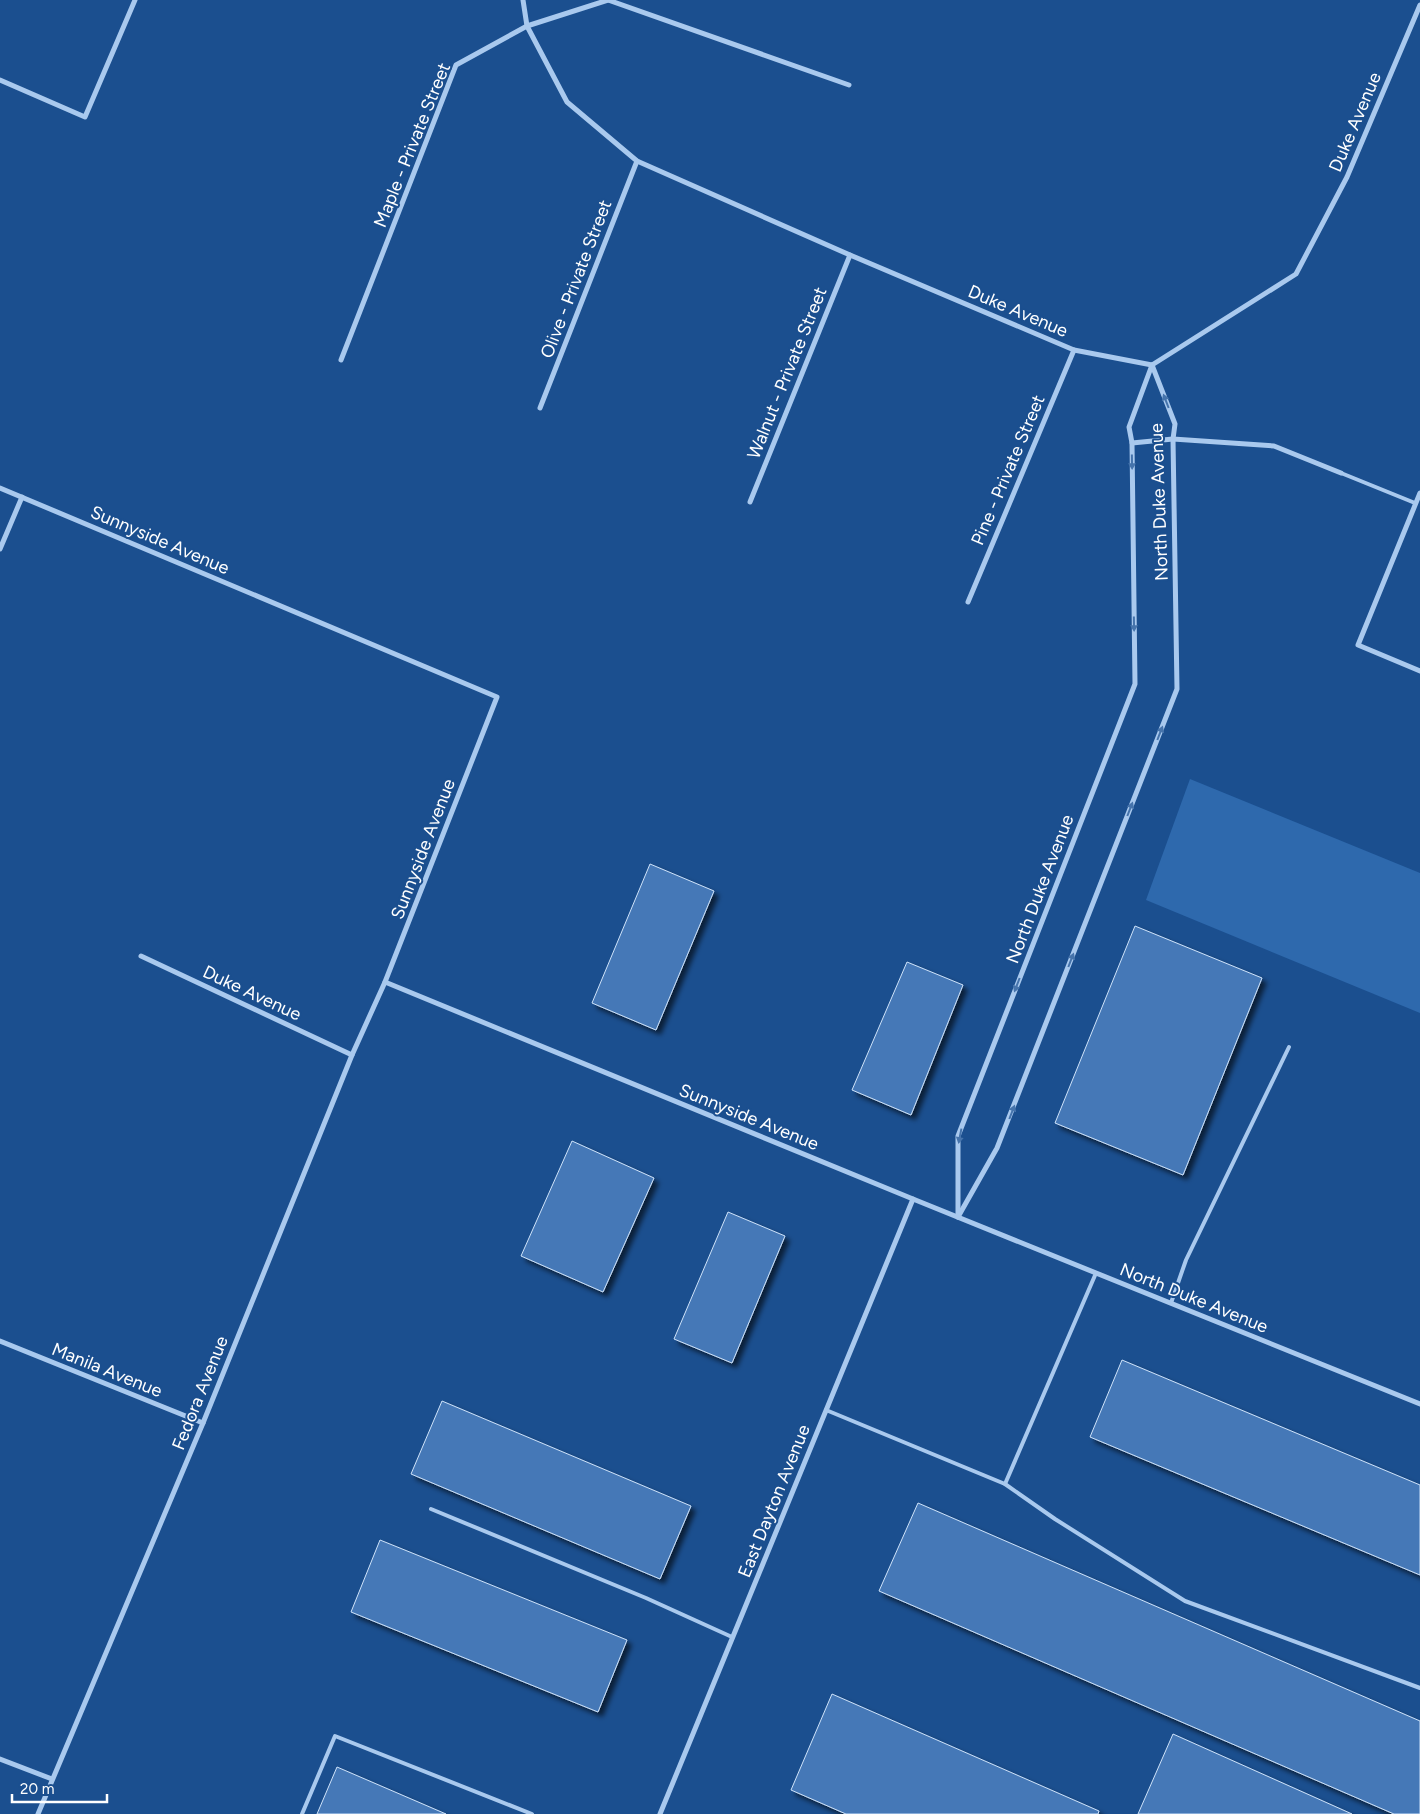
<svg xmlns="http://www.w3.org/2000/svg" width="1420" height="1814" viewBox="0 0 1420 1814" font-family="Figtree,sans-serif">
  <defs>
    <filter id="shadow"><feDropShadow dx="4.5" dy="4.5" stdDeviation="2.5" flood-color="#0009"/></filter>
  </defs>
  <rect width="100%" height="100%" fill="#1b4f8f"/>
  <polygon fill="#2e69ad" points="1190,779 1420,873 1420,1013 1146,900"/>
  <g fill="#4478b7" stroke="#cfe3fa" filter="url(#shadow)">
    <polygon points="650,864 714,891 656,1030 592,1003"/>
    <polygon points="1135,926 1262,978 1183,1175 1055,1123"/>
    <polygon points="907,962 963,985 911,1115 852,1090"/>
    <polygon points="572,1141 654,1178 603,1292 521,1256"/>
    <polygon points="728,1212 785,1236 732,1363 674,1339"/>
    <polygon points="1122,1360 1420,1485 1420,1575 1090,1437"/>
    <polygon points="442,1401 691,1506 660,1579 411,1474"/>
    <polygon points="918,1503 1420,1721 1420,1814 1394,1814 879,1591"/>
    <polygon points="380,1540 627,1640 598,1712 351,1612"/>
    <polygon points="832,1694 1099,1811 1098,1814 846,1814 791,1790"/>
    <polygon points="1173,1734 1352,1814 1138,1814"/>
    <polygon points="337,1767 446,1814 317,1814"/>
  </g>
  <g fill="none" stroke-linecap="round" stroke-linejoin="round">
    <g stroke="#a9c9ee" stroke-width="4">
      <polyline points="1341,473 1415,503"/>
      <polyline points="1171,1303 1186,1260 1289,1047"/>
      <polyline points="826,1410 1005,1484 1096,1273"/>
      <polyline points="1005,1484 1055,1519 1185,1601 1420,1688"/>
      <polyline points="431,1509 646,1598 732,1637"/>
      <polyline points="302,1814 335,1736 532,1814"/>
    </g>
    <g stroke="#a9c9ee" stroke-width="5">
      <polyline points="523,0 527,26 567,102 637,161 850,255 1074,350 1152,365 1296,274 1347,177 1420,5"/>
      <polyline points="608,0 849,85"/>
      <polyline points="0,80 85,117 135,0"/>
      <polyline points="341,360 456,65 527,26 608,0"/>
      <polyline points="540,408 637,161"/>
      <polyline points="1132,443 1173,439 1274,446 1341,473"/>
      <polyline points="0,488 497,697 385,982 352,1055 203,1423 38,1814"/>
      <polyline points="1420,493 1358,645 1420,671"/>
      <polyline points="750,502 850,255"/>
      <polyline points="0,549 22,497"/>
      <polyline points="968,602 1074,350"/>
      <polyline points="141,956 352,1055"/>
      <polyline points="385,982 913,1199 1420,1404"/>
      <polyline points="958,1217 997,1148 1177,689 1173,439 1175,424 1152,365"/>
      <polyline points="958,1217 958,1136 1135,684 1132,443 1129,427 1152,365"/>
      <polyline points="0,1341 203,1423"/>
      <polyline points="0,1759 52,1779"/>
      <polyline points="660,1814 913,1199"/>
    </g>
  </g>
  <defs><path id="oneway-solid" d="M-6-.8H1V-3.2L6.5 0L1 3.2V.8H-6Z" transform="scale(1.25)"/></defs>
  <g fill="#4674ac">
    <use href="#oneway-solid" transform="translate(1166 401) rotate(-111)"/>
    <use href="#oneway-solid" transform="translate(1132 462) rotate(89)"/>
    <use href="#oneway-solid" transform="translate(1134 624) rotate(89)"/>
    <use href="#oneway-solid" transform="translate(1160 733) rotate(-69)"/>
    <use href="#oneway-solid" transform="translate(1130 809) rotate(-69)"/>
    <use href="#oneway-solid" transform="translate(1071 960) rotate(-69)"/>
    <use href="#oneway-solid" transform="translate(1017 985) rotate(111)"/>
    <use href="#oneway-solid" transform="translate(1012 1112) rotate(-69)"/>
    <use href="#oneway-solid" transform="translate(960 1136) rotate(101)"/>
  </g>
  <g text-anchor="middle" stroke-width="4" stroke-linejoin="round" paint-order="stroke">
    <g font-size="18" fill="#fff" stroke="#1b4f8f">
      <text transform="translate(1355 122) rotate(-67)" y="6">Duke Avenue</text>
      <text transform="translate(412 145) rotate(-68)" y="6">Maple - Private Street</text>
      <text transform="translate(576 279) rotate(-69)" y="6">Olive - Private Street</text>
      <text transform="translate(1018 311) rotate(23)" y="6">Duke Avenue</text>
      <text transform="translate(787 373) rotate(-68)" y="6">Walnut - Private Street</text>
      <text transform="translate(1008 470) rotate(-67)" y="6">Pine - Private Street</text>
      <text transform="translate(1159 502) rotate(-92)" y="6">North Duke Avenue</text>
      <text transform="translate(160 540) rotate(23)" y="6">Sunnyside Avenue</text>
      <text transform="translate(423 849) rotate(-69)" y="6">Sunnyside Avenue</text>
      <text transform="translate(1040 889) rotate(-69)" y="6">North Duke Avenue</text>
      <text transform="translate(252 993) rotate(25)" y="6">Duke Avenue</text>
      <text transform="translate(749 1117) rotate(22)" y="6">Sunnyside Avenue</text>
      <text transform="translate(1194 1298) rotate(22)" y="6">North Duke Avenue</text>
      <text transform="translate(107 1370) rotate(22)" y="6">Manila Avenue</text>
      <text transform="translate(200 1393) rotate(-68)" y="6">Fedora Avenue</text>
      <text transform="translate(774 1501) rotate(-68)" y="6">East Dayton Avenue</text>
    </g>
  </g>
  <path d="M12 1794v8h95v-8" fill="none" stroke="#ffffff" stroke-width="2.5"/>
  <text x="20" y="1794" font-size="15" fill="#ffffff" stroke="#1b4f8f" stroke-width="4" paint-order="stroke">20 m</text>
</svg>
